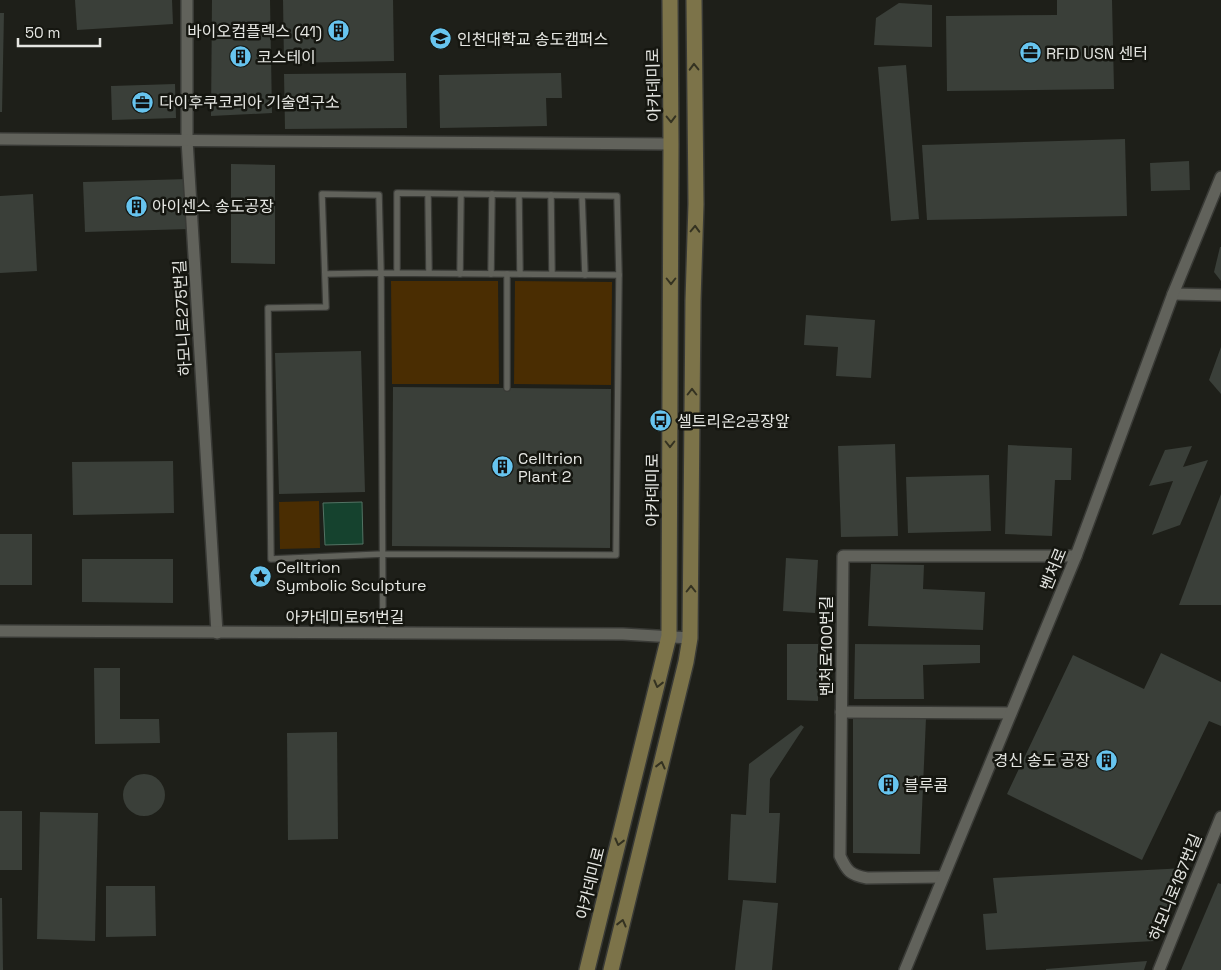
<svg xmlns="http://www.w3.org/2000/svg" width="1221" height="970" viewBox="0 0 1221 970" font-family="'Space Grotesk','Noto Sans KR',sans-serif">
  <rect width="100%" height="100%" fill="#1e1f19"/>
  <g fill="#4a2d02">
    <polygon points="391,281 498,281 499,384 392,384"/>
    <polygon points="515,281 612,282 611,385 514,384"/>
    <polygon points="319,501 320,548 280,549 279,502"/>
  </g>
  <polygon fill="#15422e" stroke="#537364" points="362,502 363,544 325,545 323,503"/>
  <g fill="#3a3f39">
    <polygon points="75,0 172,0 173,24 77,30"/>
    <polygon points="212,0 270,0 272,113 211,116"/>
    <polygon points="283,0 393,0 394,61 284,63"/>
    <polygon points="1057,0 1112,0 1114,89 947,91 946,16 1057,15"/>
    <polygon points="899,3 932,5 932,47 874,45 876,18"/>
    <polygon points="0,13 4,13 2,112 0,112"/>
    <polygon points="906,65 919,219 891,221 878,67"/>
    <polygon points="406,73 407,128 285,129 284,74"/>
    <polygon points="561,73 562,98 546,98 547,126 440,128 439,75"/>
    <polygon points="175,84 176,118 112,120 111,86"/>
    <polygon points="1125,139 1127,216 927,220 922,145"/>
    <polygon points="1189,161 1190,190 1151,191 1150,163"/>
    <polygon points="231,164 275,165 275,264 231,263"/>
    <polygon points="188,179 190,229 85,232 83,182"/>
    <polygon points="33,194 37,271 0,273 0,196"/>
    <polygon points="1220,247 1221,247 1221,281 1214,272"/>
    <polygon points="806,315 875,320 871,378 836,376 838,347 804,345"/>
    <polygon points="1221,347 1221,394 1209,380"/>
    <polygon points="361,351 365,492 279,494 275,353"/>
    <polygon points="393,387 611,389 610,548 392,546"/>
    <polygon points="895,444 898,536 841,537 838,446"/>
    <polygon points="1008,445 1072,448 1071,480 1055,480 1052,536 1005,534"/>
    <polygon points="1192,446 1183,467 1208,460 1180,525 1152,535 1173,481 1149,486 1165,450"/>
    <polygon points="173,461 174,513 73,515 72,462"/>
    <polygon points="989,475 991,531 908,533 906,477"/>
    <polygon points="1221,494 1221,605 1179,605"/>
    <rect x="0" y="534" width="32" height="51"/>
    <polygon points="786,558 818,560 815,613 783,611"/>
    <polygon points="82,559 173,559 173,603 82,602"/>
    <polygon points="871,564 924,565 923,589 985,592 983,630 868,626"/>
    <polygon points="787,644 818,644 818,701 787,700"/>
    <polygon points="855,644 980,645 980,663 923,665 924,699 854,699"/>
    <polygon points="1161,653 1221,682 1221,726 1209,721 1142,860 1007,794 1073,655 1144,689"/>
    <polygon points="94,668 120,668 120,719 159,719 160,743 95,744"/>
    <polygon points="853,717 926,718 920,854 853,853"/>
    <polygon points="801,725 804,727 770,779 769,813 780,813 776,883 728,880 731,814 746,815 749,764"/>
    <polygon points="337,732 338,839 288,840 287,733"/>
    <circle cx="144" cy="795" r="21"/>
    <rect x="0" y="811" width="22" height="59"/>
    <polygon points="40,812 98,813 95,941 37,939"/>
    <polygon points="1186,868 1155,941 986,950 983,914 997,913 993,878"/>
    <polygon points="1218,883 1221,884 1221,970 1181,970"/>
    <polygon points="106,886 155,886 156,936 106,937"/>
    <polygon points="0,898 2,898 3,970 0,970"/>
    <polygon points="743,900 778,903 772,970 735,970"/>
    <polygon points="1147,961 1144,970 1046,970 1046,969"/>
  </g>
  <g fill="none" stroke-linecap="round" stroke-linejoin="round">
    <defs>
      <g id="service">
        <polyline points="428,194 429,273"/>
        <polyline points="519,195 520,274"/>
        <polyline points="551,195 552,274"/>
        <polyline points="582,196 585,275"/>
        <polyline points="397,273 397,193 617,196 619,275"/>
        <polyline points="325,274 381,273 379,195 322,194 326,307 268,308 271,559 383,554 616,555 619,275 381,273 383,633"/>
        <polyline points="460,274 461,194"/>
        <polyline points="491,274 492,194"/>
        <polyline points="507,274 507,388"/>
      </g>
      <g id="minor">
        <polyline points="187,0 187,140 217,633"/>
        <polyline points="0,139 671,144"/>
        <polyline points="1173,294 1221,295"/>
        <polyline points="0,631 623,634 690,638"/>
        <polyline points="841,712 1011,713"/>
        <path d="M943,877L867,878C850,875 847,871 840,856L843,556H1076"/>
        <polyline points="905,970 1076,556 1173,294 1221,177"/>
        <polyline points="1159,970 1221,817"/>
      </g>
      <g id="secondary">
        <polyline points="587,970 669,636 671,144 670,0"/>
        <polyline points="611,970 686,662 690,638 693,301 696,204 694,0"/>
      </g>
    </defs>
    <use href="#service" stroke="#393a36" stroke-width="8"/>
    <use href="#minor" stroke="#393a36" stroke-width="14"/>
    <use href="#secondary" stroke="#393a36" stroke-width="18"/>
    <use href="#service" stroke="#61625b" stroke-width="5.5"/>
    <use href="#minor" stroke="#61625b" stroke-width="11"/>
    <use href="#secondary" stroke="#7c7349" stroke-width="15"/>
  </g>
  <defs><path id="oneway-chevron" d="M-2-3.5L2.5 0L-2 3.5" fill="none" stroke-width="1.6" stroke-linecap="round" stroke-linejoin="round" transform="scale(1.25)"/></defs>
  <g stroke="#343221">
    <use href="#oneway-chevron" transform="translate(694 67) rotate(-91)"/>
    <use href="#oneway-chevron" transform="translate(671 119) rotate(89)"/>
    <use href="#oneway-chevron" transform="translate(695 229) rotate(-88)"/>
    <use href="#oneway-chevron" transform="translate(671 281) rotate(90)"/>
    <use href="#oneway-chevron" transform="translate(692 392) rotate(-90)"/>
    <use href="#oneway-chevron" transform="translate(670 444) rotate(90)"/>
    <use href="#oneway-chevron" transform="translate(691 589) rotate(-90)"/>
    <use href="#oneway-chevron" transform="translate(658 684) rotate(104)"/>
    <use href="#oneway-chevron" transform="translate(661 765) rotate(-76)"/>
    <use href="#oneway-chevron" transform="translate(619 842) rotate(104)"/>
    <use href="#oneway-chevron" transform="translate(622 923) rotate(-76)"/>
  </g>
  <defs>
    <symbol id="building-disc" viewBox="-11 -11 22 22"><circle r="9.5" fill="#67c4ef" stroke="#151610"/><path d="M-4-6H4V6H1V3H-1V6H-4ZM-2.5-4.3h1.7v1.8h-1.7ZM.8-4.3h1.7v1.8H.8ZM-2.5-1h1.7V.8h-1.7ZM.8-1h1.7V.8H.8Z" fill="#111"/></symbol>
    <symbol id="university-disc" viewBox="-11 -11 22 22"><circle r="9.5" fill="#67c4ef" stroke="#151610"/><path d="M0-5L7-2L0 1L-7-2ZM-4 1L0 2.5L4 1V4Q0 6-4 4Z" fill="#111"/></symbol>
    <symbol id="office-disc" viewBox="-11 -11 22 22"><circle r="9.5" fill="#67c4ef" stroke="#151610"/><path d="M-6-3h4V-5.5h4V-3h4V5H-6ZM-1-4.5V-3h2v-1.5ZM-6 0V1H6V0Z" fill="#111"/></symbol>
    <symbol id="bus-disc" viewBox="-11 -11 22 22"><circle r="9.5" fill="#67c4ef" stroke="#151610"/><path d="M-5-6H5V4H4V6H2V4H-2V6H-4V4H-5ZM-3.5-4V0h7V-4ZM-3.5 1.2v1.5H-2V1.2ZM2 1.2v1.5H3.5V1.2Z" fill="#111"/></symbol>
    <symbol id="sight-disc" viewBox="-11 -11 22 22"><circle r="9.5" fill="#67c4ef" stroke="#151610"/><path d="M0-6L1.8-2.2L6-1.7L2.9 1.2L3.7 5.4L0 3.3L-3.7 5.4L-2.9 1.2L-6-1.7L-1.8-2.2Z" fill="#111"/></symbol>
  </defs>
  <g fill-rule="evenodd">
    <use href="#building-disc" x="326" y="18" width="25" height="25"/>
    <use href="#university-disc" x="428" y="26" width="25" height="25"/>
    <use href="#office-disc" x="1018" y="40" width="25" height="25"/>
    <use href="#building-disc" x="228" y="44" width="25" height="25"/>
    <use href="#office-disc" x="130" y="90" width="25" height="25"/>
    <use href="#building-disc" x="124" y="194" width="25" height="25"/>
    <use href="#bus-disc" x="648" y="408" width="25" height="25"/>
    <use href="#building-disc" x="490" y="454" width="25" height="25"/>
    <use href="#sight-disc" x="248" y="564" width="25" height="25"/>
    <use href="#building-disc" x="1094" y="748" width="25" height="25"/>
    <use href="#building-disc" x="876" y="772" width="25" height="25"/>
  </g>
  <g text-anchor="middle" stroke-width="5" stroke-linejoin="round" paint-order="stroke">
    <g font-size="16" fill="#e5e6e2" stroke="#151610" text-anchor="start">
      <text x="322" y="37" text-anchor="end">바이오컴플렉스 (41)</text>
      <text x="457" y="45">인천대학교 송도캠퍼스</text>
      <text x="1046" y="59">RFID USN 센터</text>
      <text x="257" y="63">코스테이</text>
      <text x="159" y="108">다이후쿠코리아 기술연구소</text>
      <text x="152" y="212">아이센스 송도공장</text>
      <text x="677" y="427">셀트리온2공장앞</text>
      <text x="518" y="464">Celltrion<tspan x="518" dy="18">Plant 2</tspan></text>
      <text x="276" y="573">Celltrion<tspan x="276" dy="18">Symbolic Sculpture</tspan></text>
      <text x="1090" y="766" text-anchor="end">경신 송도 공장</text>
      <text x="904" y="791">블루콤</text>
    </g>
    <g font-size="16" fill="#e5e6e2" stroke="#151610">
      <text transform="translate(653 85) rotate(-91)" y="6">아카데미로</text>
      <text transform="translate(182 318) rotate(-93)" y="6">하모니로275번길</text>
      <text transform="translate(652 490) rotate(-90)" y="6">아카데미로</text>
      <text transform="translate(1053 569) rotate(-68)" y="6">벤처로</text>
      <text x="345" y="623">아카데미로51번길</text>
      <text transform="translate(826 646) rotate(-90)" y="6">벤처로100번길</text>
      <text transform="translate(590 883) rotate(-76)" y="6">아카데미로</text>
      <text transform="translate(1175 887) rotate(-68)" y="6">하모니로187번길</text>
    </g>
  </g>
  <path d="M18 38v8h82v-8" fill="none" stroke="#e5e6e2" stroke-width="2.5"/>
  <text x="25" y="38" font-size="15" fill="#e5e6e2" stroke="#151610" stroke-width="4" paint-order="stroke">50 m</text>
</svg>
